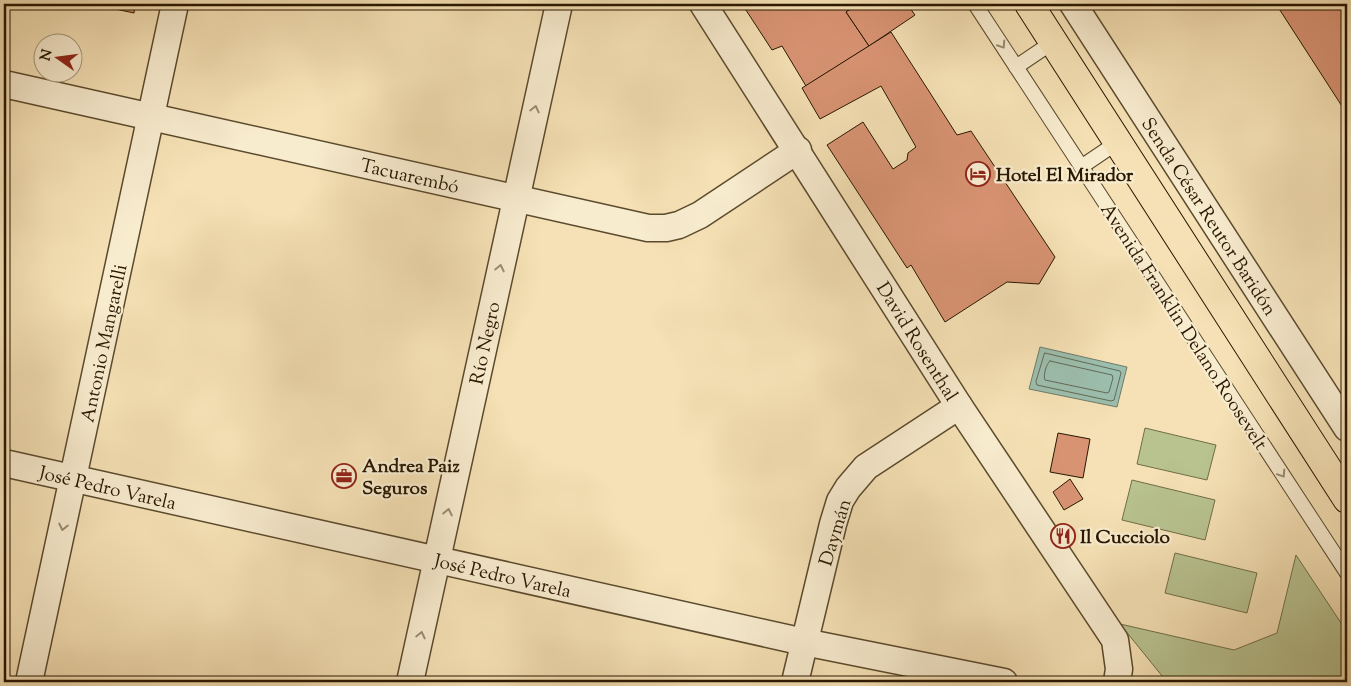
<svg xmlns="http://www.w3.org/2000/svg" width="1351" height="686" viewBox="0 0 1351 686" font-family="'Sorts Mill Goudy',serif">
  <rect width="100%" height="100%" fill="#f5e1b5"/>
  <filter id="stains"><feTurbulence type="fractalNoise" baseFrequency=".004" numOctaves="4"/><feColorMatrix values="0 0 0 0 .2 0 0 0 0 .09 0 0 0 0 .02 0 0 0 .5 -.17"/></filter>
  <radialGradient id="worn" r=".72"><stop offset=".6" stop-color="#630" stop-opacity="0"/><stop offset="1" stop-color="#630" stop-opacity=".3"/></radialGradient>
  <g fill="#b8c390" stroke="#706d48">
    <polygon points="1145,428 1216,445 1207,480 1137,464"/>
    <polygon points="1132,480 1215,500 1205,540 1122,520"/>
    <polygon points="1175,553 1257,573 1247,613 1165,593"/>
    <polygon points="1296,555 1347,632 1347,682 1167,682 1120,624 1234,650 1277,633"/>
  </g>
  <polygon fill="#9cbead" stroke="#6e7b68" points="1040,347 1127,367 1117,407 1029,389"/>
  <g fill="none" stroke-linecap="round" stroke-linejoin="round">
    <g stroke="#626a56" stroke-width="1">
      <polygon points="1045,353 1120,371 1121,373 1114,400 1111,401 1037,385 1036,382"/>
      <path d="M1050,361L1112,375L1113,378L1109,392L1107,393L1045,380C1043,376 1046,364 1050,361Z"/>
    </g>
  </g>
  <g fill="#d89373" stroke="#281700">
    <polygon points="92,4 135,4 134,13"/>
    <polygon points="742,4 854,4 856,6 846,12 869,46 806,86 782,46 772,50"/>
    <polygon points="858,4 907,4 915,15 869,46 846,12"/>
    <polygon points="1276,4 1347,4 1347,114"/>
    <polygon points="891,32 957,135 971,131 1055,257 1039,284 1007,282 945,322 911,265 907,268 827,145 863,122 893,169 907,160 908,153 916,147 881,86 820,119 802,88"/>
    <polygon points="1058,433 1090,439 1083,478 1050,472"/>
    <polygon points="1070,479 1083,499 1064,510 1053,492"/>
  </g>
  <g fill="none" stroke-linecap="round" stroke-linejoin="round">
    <defs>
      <g id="lane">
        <polyline points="975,4 1347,573"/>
        <polyline points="1016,67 1053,42"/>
        <polyline points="1081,167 1118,142"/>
      </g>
      <g id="street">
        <polyline points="703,4 959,406 1115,640 1119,669 1117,682"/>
        <polyline points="1073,4 1347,428"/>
        <polyline points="4,84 648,228 666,228 679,225 700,215 798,150"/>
        <polyline points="4,463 804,642 1004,682"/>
        <polyline points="29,682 175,4"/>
        <polyline points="410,682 559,4"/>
        <polyline points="795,682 833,524 840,501 848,488 866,467 959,406"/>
      </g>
      <polyline id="primary" points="1029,4 1347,499"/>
    </defs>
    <use href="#lane" stroke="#5b4a2d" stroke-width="16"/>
    <use href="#street" stroke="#5b4a2d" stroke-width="29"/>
    <use href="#primary" stroke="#281700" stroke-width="30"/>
    <use href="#lane" stroke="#f8eccf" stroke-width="14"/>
    <use href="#street" stroke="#f8eccf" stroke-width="26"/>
    <use href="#primary" stroke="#f5e1b5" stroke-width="28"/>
  </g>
  <defs><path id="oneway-chevron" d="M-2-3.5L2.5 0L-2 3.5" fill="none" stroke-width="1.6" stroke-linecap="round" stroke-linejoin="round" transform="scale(1.25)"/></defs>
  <g stroke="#9a8c72">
    <use href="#oneway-chevron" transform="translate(1002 45) rotate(57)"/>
    <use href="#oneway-chevron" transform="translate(535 109) rotate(-77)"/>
    <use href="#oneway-chevron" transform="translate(500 268) rotate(-78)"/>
    <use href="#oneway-chevron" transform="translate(1282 474) rotate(57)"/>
    <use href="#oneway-chevron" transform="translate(448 512) rotate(-78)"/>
    <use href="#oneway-chevron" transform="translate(63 527) rotate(102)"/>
    <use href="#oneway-chevron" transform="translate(421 635) rotate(-77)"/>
  </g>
  <defs>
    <symbol id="hotel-ring" viewBox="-11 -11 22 22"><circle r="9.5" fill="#f8eccf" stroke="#8f2418" stroke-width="1.5"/><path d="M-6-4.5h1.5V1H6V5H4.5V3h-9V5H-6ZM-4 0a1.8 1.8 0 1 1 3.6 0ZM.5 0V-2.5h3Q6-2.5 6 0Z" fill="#8f2418"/></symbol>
    <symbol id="office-ring" viewBox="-11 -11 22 22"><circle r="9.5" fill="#f8eccf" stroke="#8f2418" stroke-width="1.5"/><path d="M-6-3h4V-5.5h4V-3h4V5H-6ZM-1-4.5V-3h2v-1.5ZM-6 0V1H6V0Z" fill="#8f2418"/></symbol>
    <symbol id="restaurant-ring" viewBox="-11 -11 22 22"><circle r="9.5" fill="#f8eccf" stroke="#8f2418" stroke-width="1.5"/><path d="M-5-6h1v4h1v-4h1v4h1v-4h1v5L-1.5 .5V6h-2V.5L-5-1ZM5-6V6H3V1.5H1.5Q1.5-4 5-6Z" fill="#8f2418"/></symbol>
  </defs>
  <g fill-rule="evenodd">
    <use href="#hotel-ring" x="964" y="160" width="28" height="28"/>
    <use href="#office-ring" x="330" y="462" width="28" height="28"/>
    <use href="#restaurant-ring" x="1049" y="522" width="28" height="28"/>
  </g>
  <g text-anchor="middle" stroke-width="4.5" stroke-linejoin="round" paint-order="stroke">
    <g font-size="19" font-weight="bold" fill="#281700" stroke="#f8eccf" text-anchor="start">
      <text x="996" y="181">Hotel El Mirador</text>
      <text x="362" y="472">Andrea Paiz<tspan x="362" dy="22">Seguros</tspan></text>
      <text x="1080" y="543">Il Cucciolo</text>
    </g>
    <g font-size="19" fill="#281700" stroke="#f8eccf">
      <text transform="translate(410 175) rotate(13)" y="7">Tacuarembó</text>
      <text transform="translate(1210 216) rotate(57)" y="7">Senda César Reutor Baridón</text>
      <text transform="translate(1185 326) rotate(57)" y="7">Avenida Franklin Delano Roosevelt</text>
      <text transform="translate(918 341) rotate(58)" y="7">David Rosenthal</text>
      <text transform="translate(103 343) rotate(-78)" y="7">Antonio Mangarelli</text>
      <text transform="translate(484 343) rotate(-78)" y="7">Río Negro</text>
      <text transform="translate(108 487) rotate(13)" y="7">José Pedro Varela</text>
      <text transform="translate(834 532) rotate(-73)" y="7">Daymán</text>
      <text transform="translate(503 575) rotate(13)" y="7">José Pedro Varela</text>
    </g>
  </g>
  <rect width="1351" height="686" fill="none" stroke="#f5e1b5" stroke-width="20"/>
  <rect x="5" y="5" width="1341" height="676" fill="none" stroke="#281700" stroke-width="2.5"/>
  <rect x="10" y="10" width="1331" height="666" fill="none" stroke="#281700"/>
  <g transform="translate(58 58) rotate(284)"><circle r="24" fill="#f8eccf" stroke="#a5977c"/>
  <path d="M0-4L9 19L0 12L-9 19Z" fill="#8f2418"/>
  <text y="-8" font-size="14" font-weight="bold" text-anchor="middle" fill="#281700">N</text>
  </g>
  <rect width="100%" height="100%" filter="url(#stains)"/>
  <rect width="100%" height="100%" fill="url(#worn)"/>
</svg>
